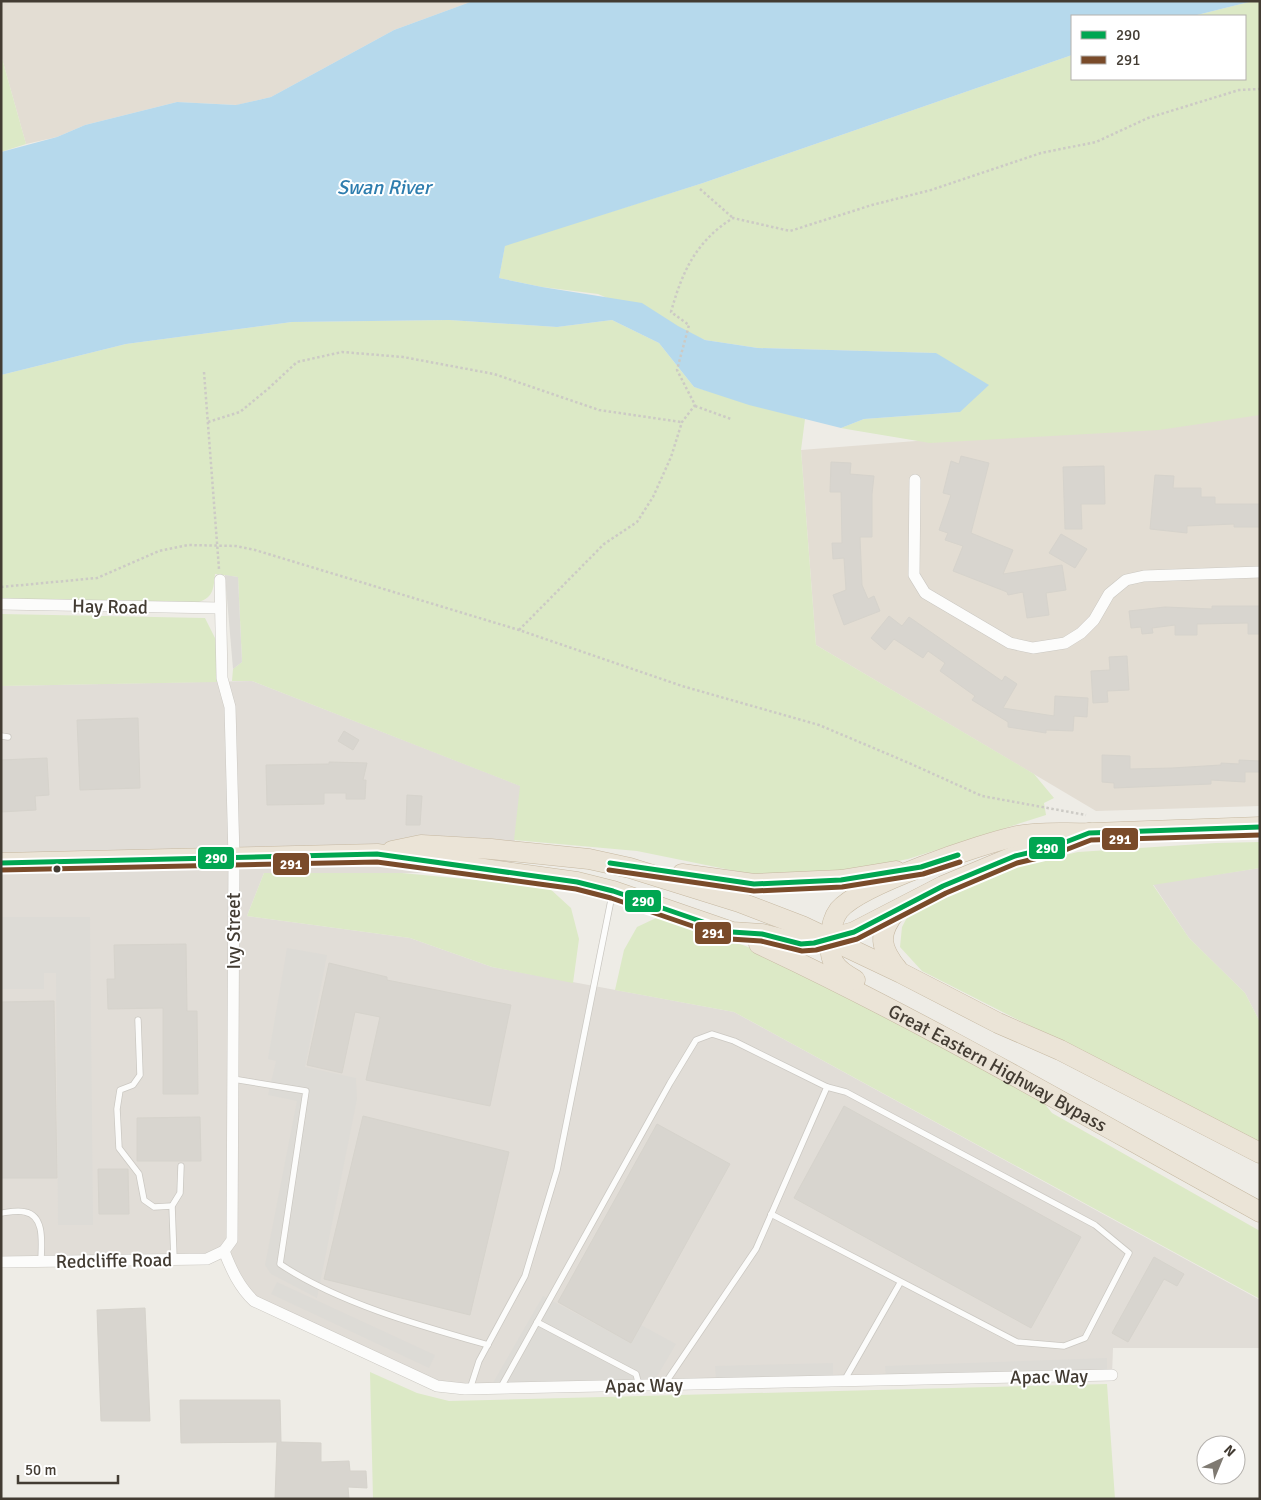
<svg xmlns="http://www.w3.org/2000/svg" width="1261" height="1500" viewBox="0 0 1261 1500" font-family="Signika,sans-serif">
  <rect width="100%" height="100%" fill="#eeece6"/>
  <g fill="#e3ddd3">
    <polygon points="1,1 473,1 394,30 271,97 237,105 177,102 85,125 57,137 26,144 1,55"/>
    <polygon points="1260,414 1260,806 1096,811 816,645 801,450"/>
  </g>
  <g fill="#e1ddd7">
    <polygon points="252,681 521,786 511,873 264,873 247,916 410,938 492,967 734,1012 1260,1300 1260,1348 1113,1348 1112,1375 437,1386 254,1301 229,1264 217,1256 1,1262 1,686"/>
    <polygon points="1260,868 1260,1022 1245,993 1189,938 1153,884"/>
  </g>
  <g fill="#dce9c6">
    <polygon points="1253,1 1260,1 1260,415 1159,430 930,443 852,430 841,428 864,419 960,412 936,353 758,348 705,340 598,294 542,287 499,278 505,245 703,183 1072,55 1072,79 1245,79 1245,16 1193,16"/>
    <polygon points="1,55 26,144 1,152"/>
    <path d="M449,320L557,327L612,320L659,343L694,387L805,419L801,450L816,645L1034,774L1054,798L1044,803L1046,815L908,859L834,874L760,876L637,851L514,840L520,786L252,681H232L233,669L242,662L238,577L215,574C213,595 212,598 191,605L1,599V375L126,344L292,322Z"/>
    <polygon points="1,614 205,618 216,640 217,682 1,686"/>
    <polygon points="1260,842 1260,868 1153,885 1189,938 1245,993 1260,1022 1260,1143 922,971 900,947 902,927 911,910 1004,869 1078,852 1216,843"/>
    <polygon points="264,873 402,873 548,887 571,908 579,939 573,983 492,967 410,938 247,916"/>
    <polygon points="656,918 671,918 772,956 1043,1102 1052,1113 1260,1231 1260,1299 734,1012 615,990 624,950 637,927"/>
    <polygon points="370,1372 417,1393 449,1401 1107,1384 1115,1499 373,1499"/>
  </g>
  <g fill="#dddbd6">
    <polygon points="225,575 238,577 242,662 233,669"/>
    <polygon points="1,917 90,917 93,1225 58,1225 56,973 44,973 44,989 1,989"/>
    <polygon points="287,948 327,955 305,1067 356,1078 357,1099 317,1298 271,1274 265,1265 297,1101 268,1095 276,1061 268,1059"/>
    <polygon points="277,1282 435,1355 429,1368 271,1294"/>
    <polygon points="543,1296 631,1343 641,1325 676,1344 652,1385 490,1388"/>
    <polygon points="1107,1358 1107,1370 886,1378 885,1366"/>
    <polygon points="833,1363 833,1376 716,1379 715,1366"/>
  </g>
  <polygon fill="#b6d9ec" points="473,1 1253,1 1193,16 1072,16 1072,55 703,183 505,246 499,278 542,287 642,303 678,326 705,340 758,348 936,353 989,385 960,412 864,419 841,428 749,405 694,387 659,343 612,320 557,327 449,320 292,322 126,344 1,375 1,152 57,137 85,125 177,102 236,105 271,97 394,30"/>
  <g fill="#d8d5cf" stroke="#d6d3cc">
    <polygon points="961,456 989,463 971,533 1013,550 1003,574 1062,565 1066,590 1046,593 1049,615 1027,618 1023,592 1008,595 1007,592 953,571 963,546 945,540 948,533 939,530 951,495 943,493 951,461 959,464"/>
    <polygon points="831,462 851,463 850,474 874,476 872,494 872,537 860,537 862,585 868,599 874,596 880,611 844,625 833,595 846,590 844,558 833,559 832,543 842,543 841,492 830,492"/>
    <polygon points="1104,466 1105,504 1081,504 1082,529 1065,529 1063,467"/>
    <polygon points="1155,475 1174,476 1173,488 1201,488 1201,497 1215,497 1215,504 1260,504 1260,527 1234,527 1234,524 1187,526 1187,533 1150,529"/>
    <polygon points="1061,534 1087,549 1075,568 1049,553"/>
    <polygon points="1212,606 1260,606 1260,634 1248,634 1248,623 1197,624 1197,635 1175,635 1175,625 1152,628 1153,633 1142,634 1141,627 1131,628 1129,611 1165,607 1212,609"/>
    <polygon points="889,616 902,626 909,617 1002,681 1005,676 1017,684 1003,708 1054,716 1055,696 1088,698 1087,717 1074,716 1073,731 1046,730 1046,733 1008,727 1008,722 972,700 975,696 940,671 945,663 928,651 923,658 894,639 885,650 871,638"/>
    <polygon points="1127,656 1129,690 1107,691 1108,702 1093,703 1091,671 1110,670 1109,657"/>
    <polygon points="138,718 140,788 80,790 77,720"/>
    <polygon points="344,731 359,740 353,750 338,741"/>
    <polygon points="1102,755 1130,756 1130,769 1172,768 1221,765 1221,763 1239,764 1239,760 1260,761 1260,772 1245,772 1245,782 1211,780 1211,784 1114,788 1114,783 1102,782"/>
    <polygon points="47,758 49,795 35,796 36,810 1,812 1,760"/>
    <polygon points="329,762 367,763 363,780 366,780 365,799 346,799 346,793 324,793 324,804 267,805 266,765 329,764"/>
    <polygon points="407,795 422,796 420,825 406,825"/>
    <polygon points="186,944 187,1011 197,1011 198,1094 163,1094 163,1008 108,1009 107,979 115,979 114,945"/>
    <polygon points="329,963 387,977 387,980 511,1005 490,1106 366,1080 380,1017 355,1012 342,1073 307,1065"/>
    <polygon points="54,1001 57,1178 1,1178 1,1002"/>
    <polygon points="844,1106 1081,1237 1031,1328 794,1198"/>
    <polygon points="363,1116 509,1152 470,1315 324,1279"/>
    <polygon points="200,1117 201,1161 137,1161 137,1118"/>
    <polygon points="657,1124 730,1164 631,1343 558,1302"/>
    <polygon points="98,1169 128,1169 129,1214 99,1214"/>
    <polygon points="1154,1257 1184,1274 1177,1286 1164,1279 1128,1342 1112,1333"/>
    <polygon points="145,1308 150,1421 101,1421 97,1310"/>
    <polygon points="180,1400 280,1400 281,1442 321,1443 321,1462 349,1461 350,1471 366,1471 367,1488 348,1487 349,1499 275,1499 277,1442 181,1443"/>
  </g>
  <g fill="none" stroke-linecap="round" stroke-linejoin="round">
    <defs>
      <g id="lane">
        <polyline points="1,736 8,737"/>
        <polyline points="138,1020 140,1075 133,1085 120,1090 117,1109 119,1148 139,1174 144,1200 154,1207 172,1206"/>
        <path d="M233,1079L306,1091L280,1264C338,1303 421,1326 488,1345"/>
        <path d="M1,1213C9,1212 18,1210 25,1212C46,1216 41,1246 41,1261"/>
        <polyline points="771,1214 1017,1342 1064,1346 1085,1338 1129,1253 1095,1225 846,1092 827,1087"/>
        <polyline points="174,1259 172,1206 180,1193 181,1166"/>
        <polyline points="537,1322 636,1374 639,1385"/>
        <polyline points="844,1381 900,1283"/>
        <polyline points="501,1387 670,1083 696,1040 712,1034 734,1041 827,1087 756,1249 664,1385"/>
        <polyline points="470,1389 479,1361 525,1276 557,1170 612,895"/>
      </g>
      <g id="street">
        <polyline points="915,480 914,575 925,593 1010,643 1033,648 1065,643 1081,633 1094,620 1109,594 1126,580 1144,576 1260,572"/>
        <polyline points="1,604 220,608"/>
        <path d="M224,1251C231,1269 239,1287 254,1301L437,1386L465,1389L1112,1375"/>
        <polyline points="1,1262 207,1259 224,1251 232,1240 234,857 230,707 222,678 220,580"/>
      </g>
      <g id="highway">
        <polyline points="392,851 421,845 491,849 589,859 630,868 739,902 802,926 901,973 998,1023 1060,1050 1260,1153"/>
        <polyline points="1,863 377,854 577,882 613,891 732,932 762,934 801,944 814,943 854,932 943,886 1015,856 1053,847 1089,833"/>
        <polyline points="682,874 754,884 841,880 896,871"/>
        <path d="M896,911C877,934 880,948 898,970"/>
        <path id="s1" d="M759,944C930,1024 1094,1121 1260,1212"/>
        <path d="M855,980C833,968 828,960 831,935C832,925 833,918 839,910C861,884 981,844 1017,836C1042,831 1067,834 1093,833C1148,831 1204,829 1260,827"/>
      </g>
    </defs>
    <use href="#lane" stroke="#cbc8c2" stroke-width="7"/>
    <use href="#street" stroke="#cbc8c2" stroke-width="12"/>
    <use href="#highway" stroke="#c6b8a1" stroke-width="21"/>
    <g stroke="#cccac5" stroke-width="2.5" stroke-dasharray="2.5 2.5" stroke-linecap="butt">
      <polyline points="700,189 733,218"/>
      <polyline points="204,372 219,569"/>
      <polyline points="695,406 731,419"/>
      <polyline points="208,422 240,412 269,388 297,362 342,352 403,357 494,374 599,410 681,422"/>
      <polyline points="1,587 97,578 159,551 188,545 236,546 255,550 519,630 682,686 819,725 909,763 982,796 1086,815"/>
      <path d="M519,630L604,544L637,522L653,497L671,457L682,422L695,405L677,370L689,325L671,312C682,272 696,241 733,218L790,231L872,205L931,190L1041,153L1096,142L1148,118L1239,90L1260,89"/>
    </g>
    <use href="#lane" stroke="#fcfcfb" stroke-width="5.5"/>
    <use href="#street" stroke="#fcfcfb" stroke-width="11"/>
    <use href="#highway" stroke="#ebe4d7" stroke-width="20"/>
    <defs>
      <g id="bus-1">
        <polyline points="1,863 377,854 577,882 613,891 732,932 762,934 801,944 814,943 854,932 943,886 1015,856 1053,847 1089,833 1260,827"/>
        <polyline points="610,863 754,884 841,880 921,867 958,855"/>
      </g>
      <g id="bus-2">
        <polyline points="1,870 377,862 576,889 611,898 730,939 761,941 802,951 816,950 857,939 946,893 1017,863 1055,854 1091,840 1260,835"/>
        <polyline points="609,870 754,891 842,887 923,874 960,862"/>
      </g>
    </defs>
    <use href="#bus-1" stroke="#fff" stroke-width="9"/>
    <use href="#bus-2" stroke="#fff" stroke-width="9"/>
    <use href="#bus-1" stroke="#00a651" stroke-width="5"/>
    <use href="#bus-2" stroke="#7a4b2a" stroke-width="5"/>
  </g>
  <circle fill="#433c33" stroke="#fff" stroke-width="2" cx="57" cy="869" r="4.5"/>
  <g text-anchor="middle" stroke-width="4" stroke-linejoin="round" paint-order="stroke">
    <g font-size="19" fill="#433c33" stroke="#fff">
      <text transform="translate(110 606) rotate(1)" y="7">Hay Road</text>
      <text transform="translate(233 931) rotate(-90)" y="7">Ivy Street</text>
      <text dy="7" stroke="none"><textPath href="#s1" startOffset="269">Great Eastern Highway Bypass</textPath></text>
      <text transform="translate(114 1260) rotate(-1)" y="7">Redcliffe Road</text>
      <text transform="translate(1049 1376) rotate(-1)" y="7">Apac Way</text>
      <text transform="translate(644 1385) rotate(-1)" y="7">Apac Way</text>
    </g>
    <g font-size="20" font-style="italic" fill="#2e7dae" stroke="#fff">
      <text x="384" y="194">Swan River</text>
    </g>
  </g>
  <g stroke="#fff" stroke-width="2">
    <rect x="1101" y="827" width="38" height="24" rx="5" fill="#7a4b2a"/>
    <rect x="1028" y="836" width="38" height="24" rx="5" fill="#00a651"/>
    <rect x="197" y="846" width="38" height="24" rx="5" fill="#00a651"/>
    <rect x="272" y="852" width="38" height="24" rx="5" fill="#7a4b2a"/>
    <rect x="624" y="889" width="38" height="24" rx="5" fill="#00a651"/>
    <rect x="694" y="921" width="38" height="24" rx="5" fill="#7a4b2a"/>
  </g>
  <g font-size="14" text-anchor="middle" font-weight="bold" fill="#fff">
    <text x="1120" y="844">291</text>
    <text x="1047" y="853">290</text>
    <text x="216" y="863">290</text>
    <text x="291" y="869">291</text>
    <text x="643" y="906">290</text>
    <text x="713" y="938">291</text>
  </g>
  <rect width="1261" height="1500" fill="none" stroke="#433c33" stroke-width="5"/>
  <rect x="1071" y="15" width="175" height="65" fill="#ffffff" stroke="#b4b1ad"/>
  <rect x="1081" y="31" width="25" height="8" fill="#00a651" stroke="#b4b1ad"/>
  <text x="1116" y="40" font-size="15" fill="#433c33">290</text>
  <rect x="1081" y="56" width="25" height="8" fill="#7a4b2a" stroke="#b4b1ad"/>
  <text x="1116" y="65" font-size="15" fill="#433c33">291</text>
  <g transform="translate(1221 1460) rotate(44)"><circle r="24" fill="#ffffff" stroke="#b4b1ad"/>
  <path d="M0-4L9 19L0 12L-9 19Z" fill="#7f7a72"/>
  <text y="-8" font-size="14" font-weight="bold" text-anchor="middle" fill="#433c33">N</text>
  </g>
  <path d="M18 1475v8h100v-8" fill="none" stroke="#433c33" stroke-width="2.5"/>
  <text x="25" y="1475" font-size="15" fill="#433c33" stroke="#ffffff" stroke-width="4" paint-order="stroke">50 m</text>
</svg>
